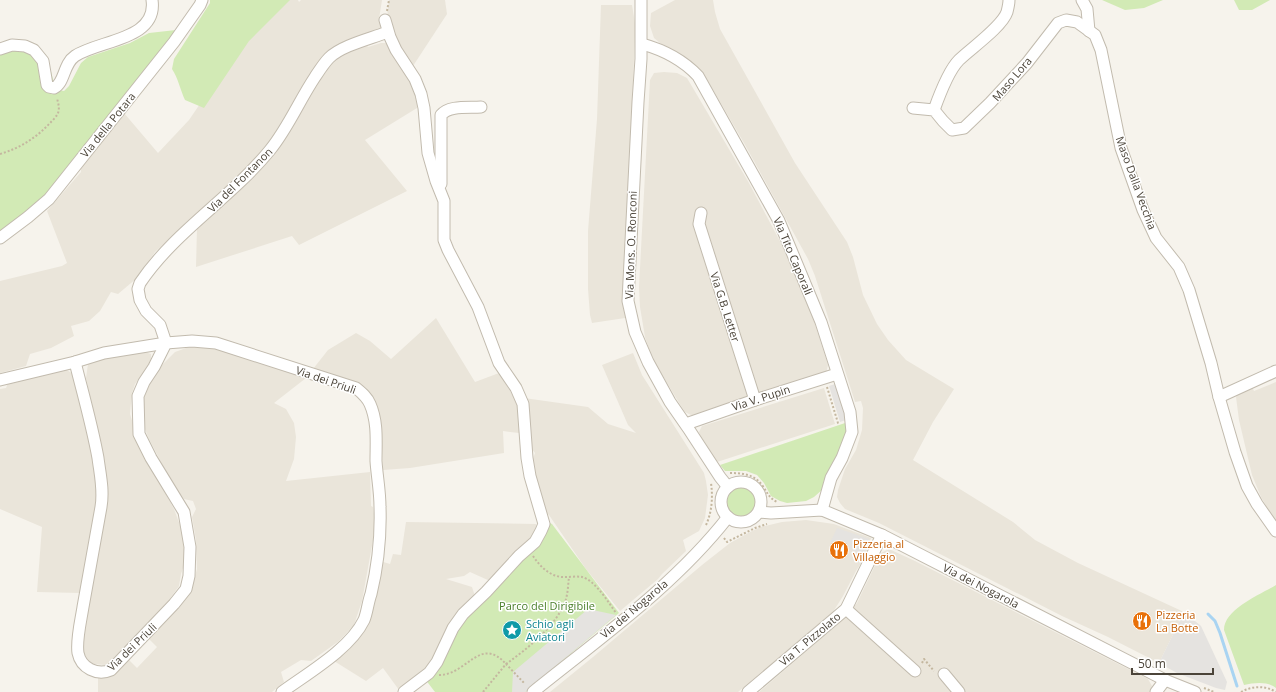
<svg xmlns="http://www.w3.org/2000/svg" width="1276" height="692" viewBox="0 0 1276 692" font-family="'Open Sans',sans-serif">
  <rect width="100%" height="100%" fill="#f6f3ec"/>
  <g fill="#eae5da">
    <polygon points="282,0 298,0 299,2 301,0 382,0 379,19 383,28 339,45 259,155 241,173 155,252 137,278 118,294 111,292 100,311 89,321 71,326 74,336 51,348 30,354 26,366 0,373 0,281 62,266 67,263 47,211 81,172 81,168 124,113 158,153 189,120 245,38"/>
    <polygon points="389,0 445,0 447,14 411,69 389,26 387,18"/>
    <polygon points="675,0 713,0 715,12 720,29 795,163 847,242 853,257 863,295 877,324 888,340 906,360 954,389 933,422 913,460 1013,522 1035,540 1078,563 1184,612 1159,663 1108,637 1062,616 879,523 845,509 840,503 837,497 838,490 845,469 856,450 862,430 863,408 861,401 855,402 815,276 808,259 744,143 702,71 679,53 660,43 654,38 650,26 651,13"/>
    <polygon points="601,5 632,5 635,23 635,35 629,180 627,201 624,285 625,318 592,323 590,315 588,289 588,231 597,119"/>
    <polygon points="381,43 389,43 413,88 417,102 417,108 365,140 407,191 299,245 292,236 196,267 197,228 236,193 325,68 343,55 366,44 368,47"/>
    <polygon points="664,72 677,73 687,78 749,183 790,260 809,306 828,365 826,374 693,416 685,412 681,406 652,358 645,337 640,307 639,287 650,80 654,73"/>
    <polygon points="436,318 475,382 499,373 518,404 519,433 503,431 504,453 410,468 383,470 381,423 379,411 374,399 358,383 351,380 313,369 328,350 356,333 370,341 391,359"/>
    <polygon points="189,347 211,348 227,352 306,378 274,403 286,409 294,423 296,437 294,459 286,481 370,472 371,506 373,507 375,520 373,540 362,601 354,625 339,641 311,661 301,660 281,672 284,682 272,692 98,692 98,677 118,669 129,660 137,668 157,647 148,638 174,613 193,583 197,569 196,540 192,517 196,509 193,501 184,499 171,481 149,439 143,424 142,405 145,390 151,379 160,367 175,352"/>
    <polygon points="142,351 151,354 151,362 135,384 132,393 130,414 137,437 150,465 174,509 181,528 185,551 184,565 181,574 179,586 169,600 161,609 112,660 105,665 94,664 87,660 83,654 82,635 92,586 105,514 107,481 86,378 88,364 97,360"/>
    <polygon points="633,353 642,375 704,473 706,481 708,495 705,518 699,531 683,540 686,551 662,574 658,579 620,611 586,569 549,515 541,508 531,475 536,473 531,465 535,453 527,443 524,398 588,407 608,424 636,433 628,425 602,365"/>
    <polygon points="65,369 75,375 91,444 97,483 97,498 91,540 80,593 37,592 42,527 0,509 0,389 6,388 8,383"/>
    <polygon points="1276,382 1276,523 1261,497 1252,475 1239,420 1236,397 1238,393 1252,387 1254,391"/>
    <polygon points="824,388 835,424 717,462 700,435 699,432 702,426"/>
    <polygon points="806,520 834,524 871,538 865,557 856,571 843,596 833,612 738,692 550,692 593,657 702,565 730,543 752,531 761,527 782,522"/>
    <polygon points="406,522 536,524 536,526 534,534 519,552 490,581 470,572 464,576 446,579 472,587 475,596 455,615 431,663 399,690 383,668 366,681 334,661 336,657 356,641 368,623 380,561 390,564 393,554 401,555"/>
    <polygon points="889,549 915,561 1148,679 1152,686 1150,692 759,692 837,625 857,603 881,553"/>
  </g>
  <g fill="#d2eab5">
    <path d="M210,0H290L249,41L204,108L185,100C180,89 178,78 172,69L174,59L210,3Z"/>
    <polygon points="1102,0 1163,0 1144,8 1125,10"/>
    <polygon points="1234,0 1270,0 1252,10 1239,10"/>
    <polygon points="176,30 35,210 0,238 0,55 8,52 25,49 49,64 55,87 59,90 64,91 69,86 81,63 88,57 130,43 149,33"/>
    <polygon points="848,422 849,428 823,489 814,497 806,501 787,503 780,501 771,496 764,483 757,475 746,471 725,471 720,465"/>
    <circle cx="742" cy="502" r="15"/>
    <polygon points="548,522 552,524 619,613 525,692 435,692 425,679 455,629"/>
    <path d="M1276,585V688C1267,681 1254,683 1244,685L1224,630C1224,609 1260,595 1276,585Z"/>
  </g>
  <g fill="#e5e3e0">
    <polygon points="838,383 849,419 840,422 829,386"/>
    <polygon points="837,528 869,539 864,555 831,541"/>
    <polygon points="588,609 616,615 525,692 512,692 513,672"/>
    <polygon points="1184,612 1201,626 1227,682 1225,690 1216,688 1177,673 1159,663"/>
  </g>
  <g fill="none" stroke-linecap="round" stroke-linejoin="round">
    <polyline stroke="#a9d4f2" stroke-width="3" points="1208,614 1215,621 1220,633 1237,686"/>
    <defs>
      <g id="minor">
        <polyline points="641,0 641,59 638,102 628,301 635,332 648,362 670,402 688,428 720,477 728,487"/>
        <polyline points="1082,0 1087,9 1089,31"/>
        <polyline points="385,20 390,37 396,50 415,79 421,94 424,108 428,153 436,181 444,201 444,240 448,250 478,307 499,363 516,388 523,404 527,458 530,476 544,524 541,531 535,542 519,556 486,592 463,614 453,628 437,662 429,673 404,692"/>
        <path d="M642,44C664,50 682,59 698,76L779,221L821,322L850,412L852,432L842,458L831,478L822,510"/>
        <path d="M0,49L12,45L25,46L34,50L43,61L47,85L49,87L54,88C65,83 63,64 75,56C99,40 158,40 152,0"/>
        <polyline points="913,108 934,110 943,121 952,130 964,128 990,103 1027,63 1058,23 1066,20 1077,22 1095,35 1101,50 1121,148 1143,210 1156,238 1179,267 1189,290 1211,363 1219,397 1235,452 1247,486 1257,504 1276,531"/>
        <path d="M934,110C939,96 949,70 959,60C970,49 1002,27 1007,12C1008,8 1009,4 1009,0"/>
        <path d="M441,184V115C449,105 469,108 481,107"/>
        <polyline points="701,213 699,224 755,400"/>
        <polyline points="0,238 28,217 49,199 174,42 200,5 202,0"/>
        <path d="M75,362C83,394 92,425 98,458C100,474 104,490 101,507C95,540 89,573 83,607C81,620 76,640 78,653C81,668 97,676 111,670L174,604L186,589L189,576L190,547L184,512L151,458L139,434L138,396L144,382L154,367L166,343L160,325L146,311L140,300L138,289L140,283C175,231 231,198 270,150C288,128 299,101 315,77C319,71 324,63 329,58C341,46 369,39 385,33"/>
        <path d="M0,380L75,362L104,353L166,343L192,341L216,343L356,388C362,393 367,397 370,404C378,422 376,442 376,461C377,476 380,491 380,507C381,536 378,565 371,594C368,602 367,613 364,620C350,649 308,673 282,692"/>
        <polyline points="1219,397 1276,371"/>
        <polyline points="686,424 755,400 837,374"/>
        <circle cx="741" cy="502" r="20"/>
        <polyline points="760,512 771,513 822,510 882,535 1165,680 1195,692"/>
        <polyline points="846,609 915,671"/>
        <polyline points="944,674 959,692"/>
        <path d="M533,692C600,638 675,585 728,517"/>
        <polyline points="748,692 846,609 882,535"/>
        <polyline points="1156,692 1165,680"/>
      </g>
    </defs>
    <use href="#minor" stroke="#c2bbae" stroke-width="13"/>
    <g stroke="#c4b79f" stroke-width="2" stroke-dasharray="2 2" stroke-linecap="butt">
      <polyline points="387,11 389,0"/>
      <path d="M0,154C20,148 36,138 50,123C53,120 57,116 58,113C60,108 58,103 57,98"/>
      <polyline points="827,387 838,423 840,423"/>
      <path d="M730,473C742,473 754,474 762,485C767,492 769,498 777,502"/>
      <path d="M706,525C712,512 713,497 711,483"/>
      <polyline points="724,538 727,542 755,528 767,524"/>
      <path d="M533,556C541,568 552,578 566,577C571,577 577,576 582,577C595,580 609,603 616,613"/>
      <polyline points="922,663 924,659 934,671"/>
      <path d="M439,675C467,675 480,635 506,664C527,649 556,626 565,602C568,594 568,585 569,577"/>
      <polyline points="1204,688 1214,692"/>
      <polyline points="483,692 506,664 525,684"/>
      <path d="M1241,692C1252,686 1265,685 1276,692"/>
    </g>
    <use href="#minor" stroke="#fff" stroke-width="11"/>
  </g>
  <defs>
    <symbol id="restaurant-disc" viewBox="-11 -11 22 22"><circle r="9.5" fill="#e8710a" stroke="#fff"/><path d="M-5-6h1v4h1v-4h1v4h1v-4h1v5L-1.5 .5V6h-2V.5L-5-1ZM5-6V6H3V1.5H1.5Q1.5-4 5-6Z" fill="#fff"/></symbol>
    <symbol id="sight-disc" viewBox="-11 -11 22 22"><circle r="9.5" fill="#0f9aa8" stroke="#fff"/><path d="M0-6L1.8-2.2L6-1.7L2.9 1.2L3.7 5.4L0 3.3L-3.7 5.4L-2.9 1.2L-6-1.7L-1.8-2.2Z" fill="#fff"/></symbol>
  </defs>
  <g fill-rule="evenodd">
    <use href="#restaurant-disc" x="828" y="539" width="22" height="22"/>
    <use href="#restaurant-disc" x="1131" y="610" width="22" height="22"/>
    <use href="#sight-disc" x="501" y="619" width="22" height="22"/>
  </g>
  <g text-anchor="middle" stroke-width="3" stroke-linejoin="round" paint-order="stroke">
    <g font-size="11" fill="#4b4439" stroke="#fff">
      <text transform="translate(1012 79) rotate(-49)" y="4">Maso Lora</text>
      <text transform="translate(108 125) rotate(-51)" y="4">Via della Potara</text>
      <text transform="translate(240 180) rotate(-45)" y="4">Via del Fontanon</text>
      <text transform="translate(1136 183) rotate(70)" y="4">Maso Dalla Vecchia</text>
      <text transform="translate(631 245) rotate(-88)" y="4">Via Mons. O. Ronconi</text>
      <text transform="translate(793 256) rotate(67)" y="4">Via Tito Caporali</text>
      <text transform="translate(725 307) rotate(72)" y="4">Via G.B. Letter</text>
      <text transform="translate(326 380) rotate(19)" y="4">Via dei Priuli</text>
      <text transform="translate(761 398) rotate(-18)" y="4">Via V. Pupin</text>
      <text transform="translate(981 586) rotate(27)" y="4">Via dei Nogarola</text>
      <text transform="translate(634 609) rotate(-40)" y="4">Via dei Nogarola</text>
      <text transform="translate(810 639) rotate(-40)" y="4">Via T. Pizzolato</text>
      <text transform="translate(132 647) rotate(-44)" y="4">Via dei Priuli</text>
    </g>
    <g font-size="11" fill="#c56008" stroke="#fff" text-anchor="start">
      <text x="853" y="548">Pizzeria al<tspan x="853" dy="13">Villaggio</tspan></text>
      <text x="1156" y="619">Pizzeria<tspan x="1156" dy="13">La Botte</tspan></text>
    </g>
    <g font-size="11" fill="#4a7f2a" stroke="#fff">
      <text x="547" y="610">Parco del Dirigibile</text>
    </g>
    <g font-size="11" fill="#0d838f" stroke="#fff" text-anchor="start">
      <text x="526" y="628">Schio agli<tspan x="526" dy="13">Aviatori</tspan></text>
    </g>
  </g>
  <path d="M1132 668v6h81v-6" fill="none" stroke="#4b4439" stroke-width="2"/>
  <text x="1138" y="668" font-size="12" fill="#4b4439" stroke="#ffffff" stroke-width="3" paint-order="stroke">50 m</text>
</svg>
